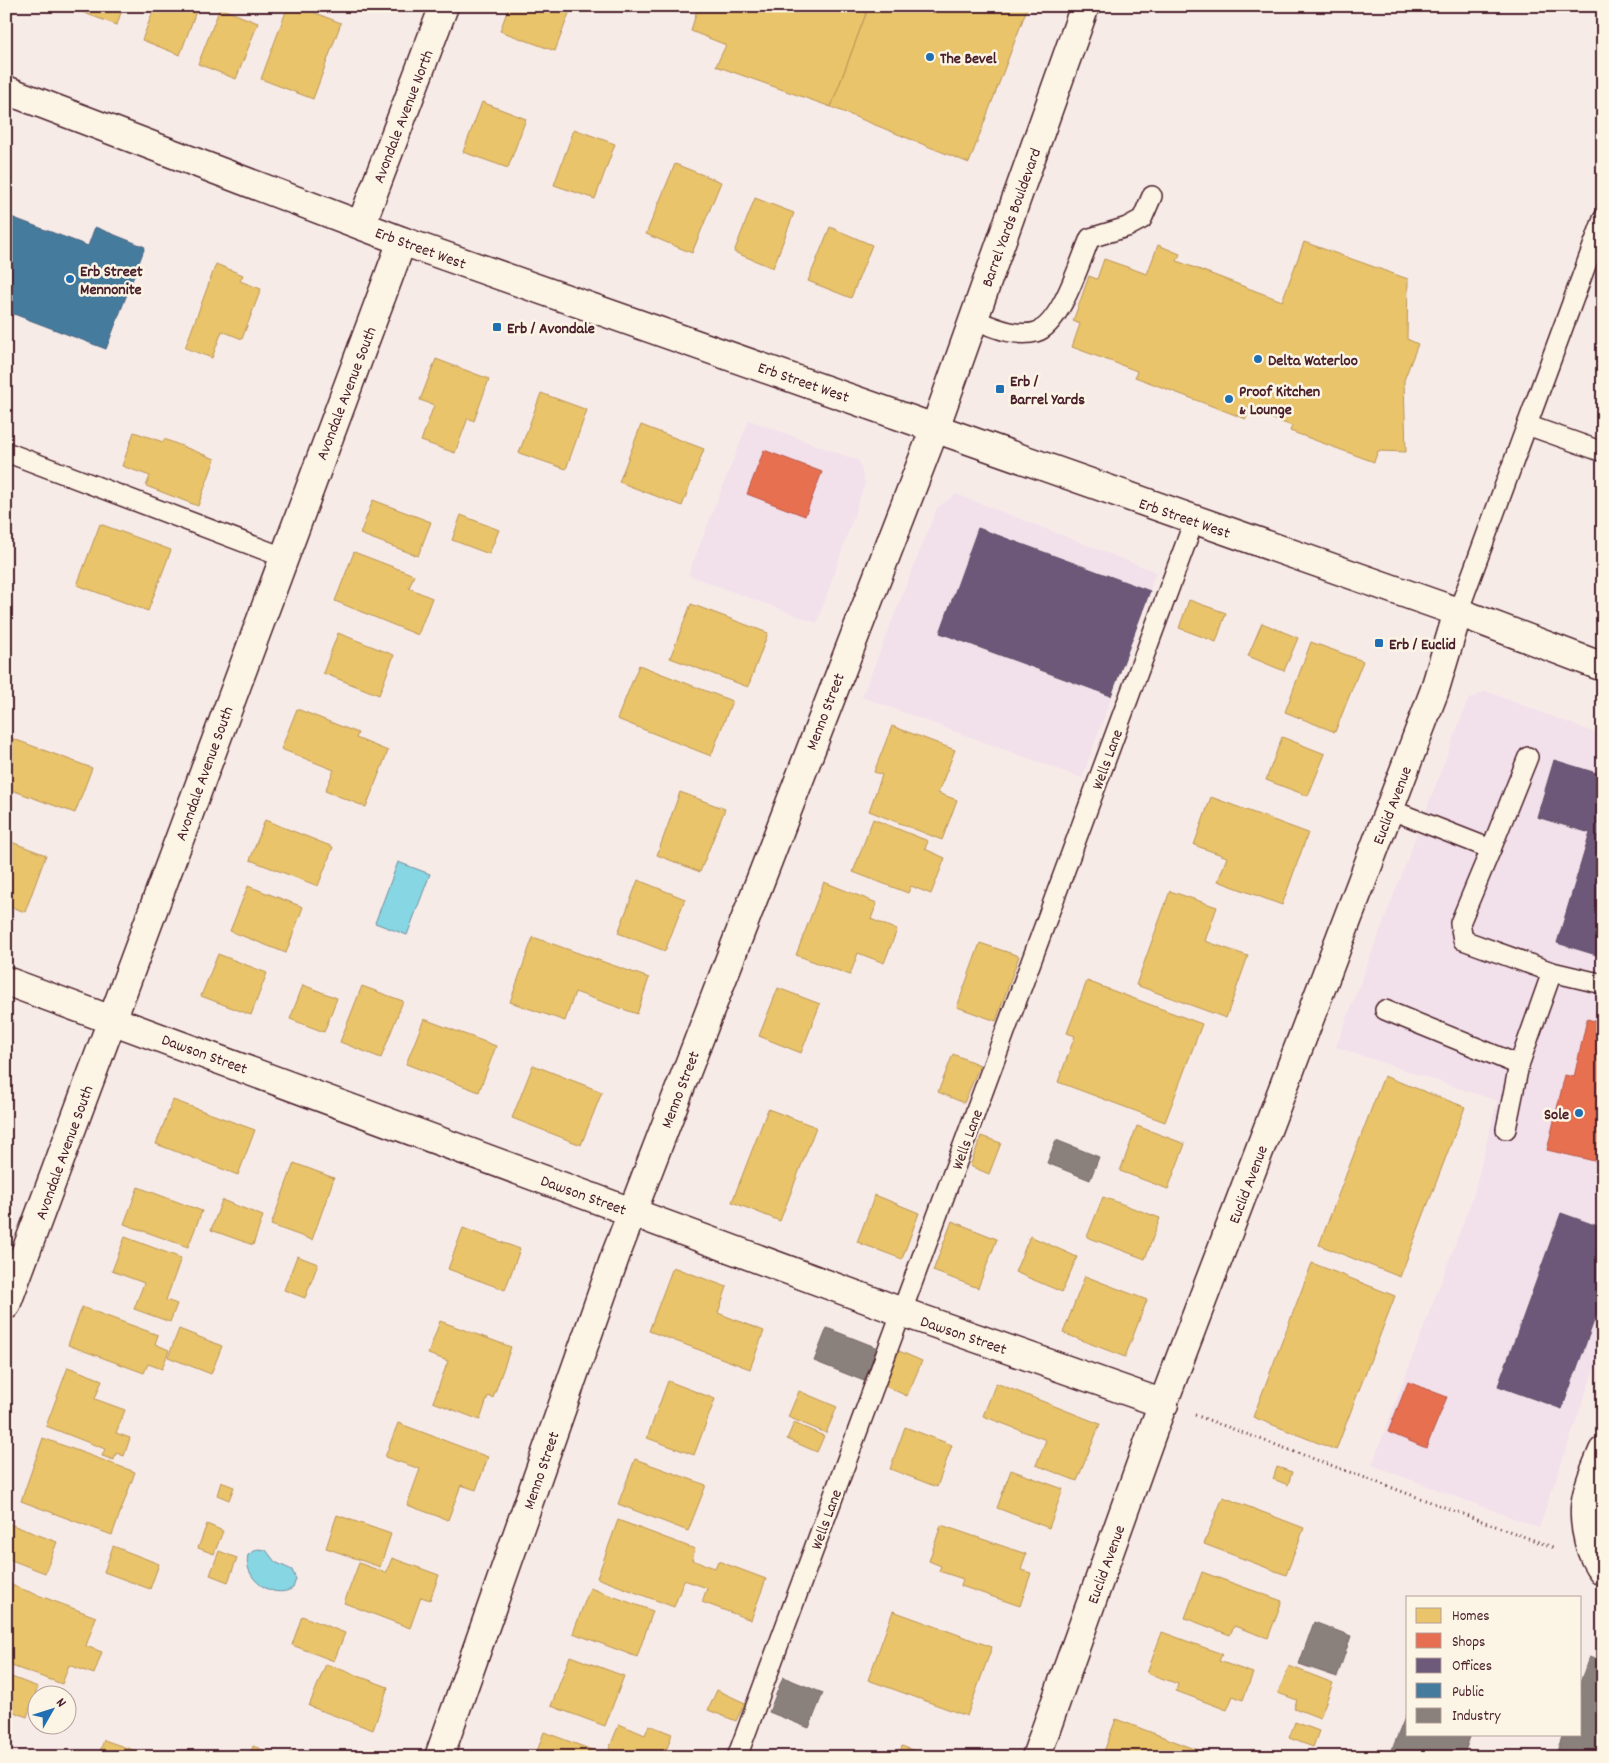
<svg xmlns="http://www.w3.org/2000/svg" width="1609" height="1763" viewBox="0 0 1609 1763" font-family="Dekko,sans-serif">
  <rect width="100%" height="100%" fill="#f7ebe8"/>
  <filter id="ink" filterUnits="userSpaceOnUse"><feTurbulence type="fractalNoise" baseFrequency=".02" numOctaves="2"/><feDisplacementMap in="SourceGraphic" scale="10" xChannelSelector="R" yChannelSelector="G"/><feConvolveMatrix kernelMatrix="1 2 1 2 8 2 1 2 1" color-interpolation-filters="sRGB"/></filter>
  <g filter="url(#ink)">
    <g fill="#f2e0eb">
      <polygon points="749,420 859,461 865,483 817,623 688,575"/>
      <polygon points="956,494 1156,572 1082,778 862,697 937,508"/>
      <polygon points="1485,691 1603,736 1603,1343 1539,1528 1372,1465 1474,1194 1497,1101 1336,1047 1468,700"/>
    </g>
    <g fill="#87d6e4" stroke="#6f8d9a">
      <polygon points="398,862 430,874 407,935 375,923"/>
      <path d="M258,1549L266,1550L275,1562L292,1570L296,1579L293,1588C273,1601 242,1578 248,1555Z"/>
    </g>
    <g fill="#e9c46a" stroke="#b99257">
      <polygon points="65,6 123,6 117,25"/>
      <polygon points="155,6 198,6 180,55 142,40"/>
      <polygon points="288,6 297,6 341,23 313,99 261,79"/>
      <polygon points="509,6 571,8 555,51 500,31"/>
      <polygon points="698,6 869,6 831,107 716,66 726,45 691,31"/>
      <polygon points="869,6 1028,6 969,163 831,107"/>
      <polygon points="220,8 258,23 236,79 198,64"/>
      <polygon points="482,102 526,119 508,168 463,152"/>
      <polygon points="574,129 615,144 595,199 554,185"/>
      <polygon points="675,164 721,182 692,253 646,234"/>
      <polygon points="755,198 794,213 773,268 734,252"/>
      <polygon points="830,227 872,245 851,298 808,281"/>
      <polygon points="1304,242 1408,279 1407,339 1418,344 1404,380 1406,452 1378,451 1374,462 1290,431 1292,426 1249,410 1246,419 1135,377 1137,371 1072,347 1080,324 1073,321 1089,276 1097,279 1104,259 1147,274 1158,245 1180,254 1177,261 1282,301"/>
      <polygon points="216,264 243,275 240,281 261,289 242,339 222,331 212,358 185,348"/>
      <polygon points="436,359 489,379 474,421 468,418 455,453 421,441 434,405 420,400"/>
      <polygon points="541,393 587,410 566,469 519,453"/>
      <polygon points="641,425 704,449 682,506 619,482"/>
      <polygon points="134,432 163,442 164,439 215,459 198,506 146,486 150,476 122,466"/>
      <polygon points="373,500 431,522 418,556 360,534"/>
      <polygon points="461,515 499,530 489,554 452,540"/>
      <polygon points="100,524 171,550 148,611 77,585"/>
      <polygon points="354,552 414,575 409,588 432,598 418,635 335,601"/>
      <polygon points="1189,600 1226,613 1216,642 1179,628"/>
      <polygon points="691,604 768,633 748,687 670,658"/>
      <polygon points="1262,623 1298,638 1284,671 1248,656"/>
      <polygon points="338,633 394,655 379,695 323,673"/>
      <polygon points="1311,642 1363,661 1335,732 1285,712"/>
      <polygon points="639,665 732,701 711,756 617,719"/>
      <polygon points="297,709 358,733 356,738 388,751 366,807 325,791 334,770 281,749"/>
      <polygon points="892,726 955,750 938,793 957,800 942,840 869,811 882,775 874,772"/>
      <polygon points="1282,737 1325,754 1308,796 1266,780"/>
      <polygon points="11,738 92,768 75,813 6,788 6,752"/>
      <polygon points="680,792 725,809 700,872 657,855"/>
      <polygon points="1211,797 1308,833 1282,905 1218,881 1227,857 1194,845"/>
      <polygon points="873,819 928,841 925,849 945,858 931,894 911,886 908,893 853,872"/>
      <polygon points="265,820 333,847 318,886 250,860"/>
      <polygon points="6,840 46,855 25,912 6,905"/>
      <polygon points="638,880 685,899 665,951 618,933"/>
      <polygon points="824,882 877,903 871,919 897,930 884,963 858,953 850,975 796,955"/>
      <polygon points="248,886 303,907 286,953 230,931"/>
      <polygon points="1170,891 1217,907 1205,941 1248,956 1226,1018 1136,985"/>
      <polygon points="533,937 649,978 637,1014 575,992 565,1021 510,1002"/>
      <polygon points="980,943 1019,956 996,1021 957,1007"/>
      <polygon points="218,954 267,973 251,1015 201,996"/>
      <polygon points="1087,981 1202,1024 1165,1122 1058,1082 1075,1036 1067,1033"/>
      <polygon points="303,985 337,998 324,1032 290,1019"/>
      <polygon points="362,986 403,1001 381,1058 340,1042"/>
      <polygon points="778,988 820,1004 801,1053 759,1036"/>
      <polygon points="424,1019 496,1046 479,1092 406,1064"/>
      <polygon points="953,1054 980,1065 964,1103 938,1092"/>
      <polygon points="533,1065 602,1092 581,1145 512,1118"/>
      <polygon points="1384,1076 1465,1107 1400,1277 1319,1245"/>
      <polygon points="173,1100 255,1130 238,1175 156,1144"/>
      <polygon points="768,1109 816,1127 780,1221 732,1202"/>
      <polygon points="1137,1126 1185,1144 1168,1189 1120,1171"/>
      <polygon points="981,1136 1001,1143 989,1174 970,1166"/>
      <polygon points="294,1163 334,1178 312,1240 271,1225"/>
      <polygon points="138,1187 202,1211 188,1247 124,1224"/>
      <polygon points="875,1195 919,1213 902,1259 857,1242"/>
      <polygon points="1103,1197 1160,1218 1145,1259 1087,1237"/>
      <polygon points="222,1200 263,1216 253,1245 211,1230"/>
      <polygon points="952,1221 997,1239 978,1288 933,1271"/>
      <polygon points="463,1228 520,1249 505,1290 448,1269"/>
      <polygon points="1030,1236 1077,1257 1062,1292 1015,1272"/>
      <polygon points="125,1237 181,1258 166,1300 177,1304 170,1322 134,1309 144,1283 112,1271"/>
      <polygon points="297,1256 318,1264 305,1298 284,1290"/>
      <polygon points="1312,1263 1395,1296 1336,1450 1253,1417"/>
      <polygon points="673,1267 727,1287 718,1313 764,1331 750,1369 649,1331"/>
      <polygon points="1085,1276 1147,1300 1125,1357 1063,1333"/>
      <polygon points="82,1307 158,1335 155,1344 169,1350 162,1369 148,1364 144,1373 68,1345"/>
      <polygon points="440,1321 511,1347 493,1398 488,1396 480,1420 433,1402 448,1361 428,1354"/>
      <polygon points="179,1329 222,1346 211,1374 168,1357"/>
      <polygon points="899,1351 922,1361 907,1396 885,1386"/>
      <polygon points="68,1367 102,1380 95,1399 125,1410 116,1433 130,1438 124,1456 116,1453 114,1460 102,1456 105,1449 46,1426"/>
      <polygon points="668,1381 715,1399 694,1455 647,1438"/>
      <polygon points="996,1383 1100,1424 1077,1481 1036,1465 1046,1440 983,1416"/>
      <polygon points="799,1391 837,1407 826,1433 788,1417"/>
      <polygon points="398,1423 488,1457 476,1490 461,1485 448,1520 407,1505 420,1469 385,1457"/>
      <polygon points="794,1423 824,1436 817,1452 787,1439"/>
      <polygon points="905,1427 952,1445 937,1487 890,1469"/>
      <polygon points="43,1438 135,1472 112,1535 21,1501"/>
      <polygon points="635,1459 706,1485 688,1531 618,1504"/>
      <polygon points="1277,1467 1292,1472 1288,1485 1273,1479"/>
      <polygon points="1011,1470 1063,1489 1049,1528 997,1508"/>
      <polygon points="221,1482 234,1487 229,1500 217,1495"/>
      <polygon points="1223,1497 1304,1528 1286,1575 1204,1544"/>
      <polygon points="337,1515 391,1534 380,1567 326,1548"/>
      <polygon points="618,1520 695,1549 692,1560 715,1568 718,1561 766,1579 751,1620 702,1602 707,1588 684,1580 674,1607 597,1578"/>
      <polygon points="7,1523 57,1542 45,1573 6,1558"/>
      <polygon points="207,1524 223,1531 214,1554 198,1548"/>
      <polygon points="941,1525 1026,1554 1021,1570 1031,1573 1020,1606 961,1586 963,1579 939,1571 941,1566 929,1561"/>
      <polygon points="113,1546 159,1564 150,1589 104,1572"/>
      <polygon points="219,1551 237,1558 228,1582 210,1575"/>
      <polygon points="392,1558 439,1575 430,1600 421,1597 410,1628 344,1603 359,1563 386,1573"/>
      <polygon points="1202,1572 1282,1601 1268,1638 1234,1626 1230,1635 1185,1618"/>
      <polygon points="6,1583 96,1617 86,1646 102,1652 94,1674 69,1665 62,1684 6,1664"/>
      <polygon points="590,1588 653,1611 637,1657 573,1633"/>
      <polygon points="893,1611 992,1647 967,1716 868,1680"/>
      <polygon points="302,1616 345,1633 334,1661 292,1645"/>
      <polygon points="1162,1632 1222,1654 1219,1661 1253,1673 1243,1700 1233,1696 1227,1710 1176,1691 1178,1684 1147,1673"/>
      <polygon points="570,1656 624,1676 605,1726 551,1706"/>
      <polygon points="326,1664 388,1687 373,1730 309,1706"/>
      <polygon points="1289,1666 1333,1683 1320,1718 1294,1708 1297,1700 1278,1693"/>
      <polygon points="6,1675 38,1687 27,1717 6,1709"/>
      <polygon points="717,1690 745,1703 736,1721 708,1710"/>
      <polygon points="1116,1719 1216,1757 1102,1757"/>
      <polygon points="1295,1722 1319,1731 1313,1747 1289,1738"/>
      <polygon points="619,1724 645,1735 649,1725 672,1734 664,1757 650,1754 649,1757 628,1757 609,1749"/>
      <polygon points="544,1732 603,1754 602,1757 535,1757"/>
      <polygon points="104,1740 142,1753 141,1757 98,1757"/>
      <polygon points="253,1746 281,1757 249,1757"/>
      <polygon points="902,1746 929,1757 898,1757"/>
      <polygon points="873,1750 890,1757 871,1757"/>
      <polygon points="290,1752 301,1757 288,1757"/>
    </g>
    <g fill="#e76f51" stroke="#b85746">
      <polygon points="764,450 822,472 805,516 747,494"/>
      <polygon points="1587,1019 1603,1023 1603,1163 1547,1150 1565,1075 1574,1077"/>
      <polygon points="1408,1382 1447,1397 1426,1448 1388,1432"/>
    </g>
    <g fill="#6d597a" stroke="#624862">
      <polygon points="978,528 1150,591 1111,696 940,633"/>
      <polygon points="1554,760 1603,775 1603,957 1557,943 1590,833 1537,817"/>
      <polygon points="1561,1213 1603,1228 1603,1296 1562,1409 1498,1386"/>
    </g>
    <polygon fill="#457b9d" stroke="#465f7b" points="6,215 88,246 95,227 145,247 106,349 6,311"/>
    <g fill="#8a817c" stroke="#776464">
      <polygon points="1056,1140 1099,1157 1090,1180 1047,1163"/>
      <polygon points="827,1328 878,1348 864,1381 814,1361"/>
      <polygon points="1314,1622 1351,1636 1337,1677 1299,1664"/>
      <polygon points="1589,1657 1603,1662 1603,1757 1555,1757 1563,1734 1580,1734 1580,1683"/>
      <polygon points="783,1677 823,1693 809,1728 769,1712"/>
      <polygon points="1408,1710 1408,1734 1471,1734 1463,1757 1389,1757"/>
    </g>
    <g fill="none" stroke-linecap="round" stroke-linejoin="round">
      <defs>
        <g id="lane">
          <path d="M973,319C991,326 1016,338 1036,332C1061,325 1080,261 1090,238L1127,227L1142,219L1152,196"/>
          <polyline points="1527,425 1603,452"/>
          <polyline points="6,452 283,557"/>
          <polyline points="1458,612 1603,219"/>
          <polyline points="1389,809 1491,849 1460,923 1463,940 1552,972"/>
          <polyline points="1491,849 1528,757"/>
          <polyline points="1385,1010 1519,1065 1552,972 1603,984"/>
          <polyline points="1506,1129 1519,1065"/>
          <polyline points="737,1757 1194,521"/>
        </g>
        <g id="street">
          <polyline points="361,225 444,6"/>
          <polyline points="6,981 902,1312 1164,1404"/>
          <polyline points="6,1305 402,241"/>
          <polyline points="439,1757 616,1254 935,428 1085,6"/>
          <polyline points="1036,1757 1154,1427 1434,692 1458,612"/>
        </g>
        <g id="secondary">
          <polyline points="6,90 402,241 1458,612 1603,667"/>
          <path d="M1603,1451C1596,1468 1586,1489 1585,1508C1584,1528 1590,1556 1603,1571"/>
        </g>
      </defs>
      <use href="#lane" stroke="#4a1f2b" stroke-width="22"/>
      <use href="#street" stroke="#4a1f2b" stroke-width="31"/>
      <use href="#secondary" stroke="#4a1f2b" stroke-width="31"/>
      <polyline stroke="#4a1f2b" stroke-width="3" stroke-dasharray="1 4" stroke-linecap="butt" points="1195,1415 1555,1548"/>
      <use href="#lane" stroke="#fcf5e5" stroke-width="19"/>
      <use href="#street" stroke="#fcf5e5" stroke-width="28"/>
      <use href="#secondary" stroke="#fcf5e5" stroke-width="28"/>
    </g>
  </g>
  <g fill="#1f6fb2" stroke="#fcf5e5" stroke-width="2">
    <circle cx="930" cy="57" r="5"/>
    <circle cx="70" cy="279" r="5"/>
    <rect x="492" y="322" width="10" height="10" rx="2.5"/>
    <circle cx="1258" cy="359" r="5"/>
    <rect x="995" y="384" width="10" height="10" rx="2.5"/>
    <circle cx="1229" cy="399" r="5"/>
    <rect x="1374" y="638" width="10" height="10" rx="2.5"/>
    <circle cx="1579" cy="1113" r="5"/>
  </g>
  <g text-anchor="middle" stroke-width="5" stroke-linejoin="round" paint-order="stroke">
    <g font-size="16" font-weight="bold" fill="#4a1f2b" stroke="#fcf5e5" text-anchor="start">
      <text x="940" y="63">The Bevel</text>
      <text x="80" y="276">Erb Street<tspan x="80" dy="18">Mennonite</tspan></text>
      <text x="507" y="333">Erb / Avondale</text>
      <text x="1268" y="365">Delta Waterloo</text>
      <text x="1010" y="386">Erb /<tspan x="1010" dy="18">Barrel Yards</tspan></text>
      <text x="1239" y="396">Proof Kitchen<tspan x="1239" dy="18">&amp; Lounge</tspan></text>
      <text x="1389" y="649">Erb / Euclid</text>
      <text x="1569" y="1119" text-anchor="end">Sole</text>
    </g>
    <g font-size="16" fill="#4a1f2b" stroke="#fcf5e5">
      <text transform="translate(402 116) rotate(-69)" y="6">Avondale Avenue North</text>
      <text transform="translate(1010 217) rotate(-70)" y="6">Barrel Yards Bouldevard</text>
      <text transform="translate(421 247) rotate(20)" y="6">Erb Street West</text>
      <text transform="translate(804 381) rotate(19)" y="6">Erb Street West</text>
      <text transform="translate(345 393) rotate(-69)" y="6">Avondale Avenue South</text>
      <text transform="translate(1185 517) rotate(19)" y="6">Erb Street West</text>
      <text transform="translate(824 711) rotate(-69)" y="6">Menno Street</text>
      <text transform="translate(1106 759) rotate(-70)" y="6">Wells Lane</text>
      <text transform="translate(203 773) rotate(-70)" y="6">Avondale Avenue South</text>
      <text transform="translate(1391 805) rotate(-69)" y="6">Euclid Avenue</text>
      <text transform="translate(205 1053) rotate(20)" y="6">Dawson Street</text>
      <text transform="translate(679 1089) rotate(-69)" y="6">Menno Street</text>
      <text transform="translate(966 1139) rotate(-70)" y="6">Wells Lane</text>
      <text transform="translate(63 1152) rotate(-70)" y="6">Avondale Avenue South</text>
      <text transform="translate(1247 1184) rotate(-69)" y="6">Euclid Avenue</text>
      <text transform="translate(584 1194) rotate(20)" y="6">Dawson Street</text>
      <text transform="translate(964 1334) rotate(19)" y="6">Dawson Street</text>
      <text transform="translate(540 1470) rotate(-71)" y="6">Menno Street</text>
      <text transform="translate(825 1519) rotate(-70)" y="6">Wells Lane</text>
      <text transform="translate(1105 1564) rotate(-70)" y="6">Euclid Avenue</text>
    </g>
  </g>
  <rect width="1609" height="1763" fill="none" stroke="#fcf5e5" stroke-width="25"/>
  <rect x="12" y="12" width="1584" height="1738" fill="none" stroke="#4a1f2b" stroke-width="2" filter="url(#ink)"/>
  <rect x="1406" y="1596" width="175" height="140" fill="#fcf5e5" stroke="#b59f9b"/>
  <rect x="1416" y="1608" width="25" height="15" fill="#e9c46a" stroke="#b59f9b"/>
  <text x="1452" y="1620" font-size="15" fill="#4a1f2b">Homes</text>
  <rect x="1416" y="1633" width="25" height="15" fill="#e76f51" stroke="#b59f9b"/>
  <text x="1452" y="1646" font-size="15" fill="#4a1f2b">Shops</text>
  <rect x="1416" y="1658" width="25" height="15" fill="#6d597a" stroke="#b59f9b"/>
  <text x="1452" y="1670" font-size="15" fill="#4a1f2b">Offices</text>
  <rect x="1416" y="1683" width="25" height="15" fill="#457b9d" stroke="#b59f9b"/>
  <text x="1452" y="1696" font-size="15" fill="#4a1f2b">Public</text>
  <rect x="1416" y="1708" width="25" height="15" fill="#8a817c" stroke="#b59f9b"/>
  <text x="1452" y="1720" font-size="15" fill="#4a1f2b">Industry</text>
  <g transform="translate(52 1710) rotate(51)"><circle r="24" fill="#fcf5e5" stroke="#b59f9b"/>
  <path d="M0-4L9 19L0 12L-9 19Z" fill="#1f6fb2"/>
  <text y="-8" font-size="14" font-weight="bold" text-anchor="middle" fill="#4a1f2b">N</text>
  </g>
</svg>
